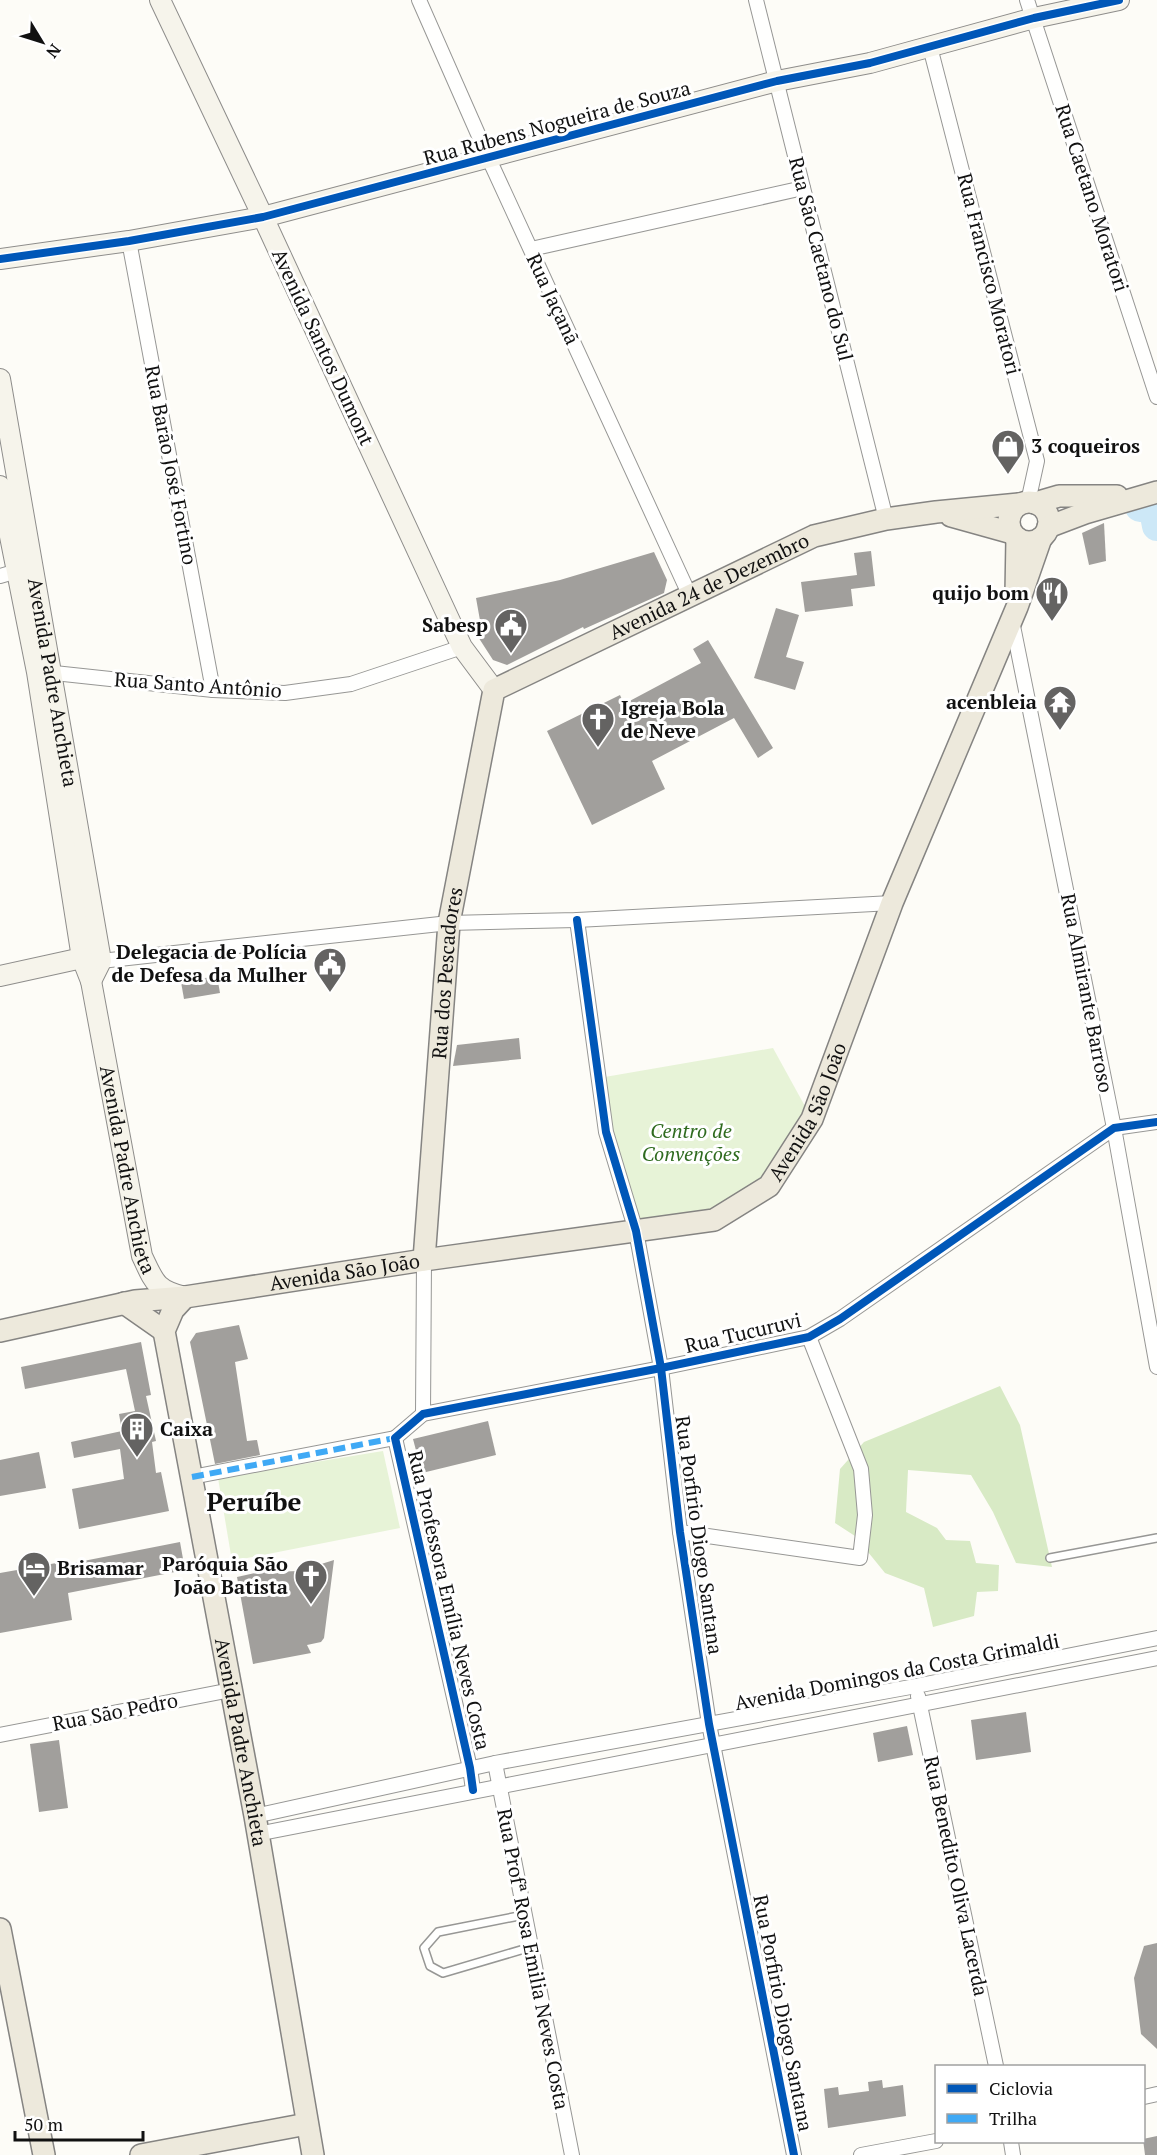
<svg xmlns="http://www.w3.org/2000/svg" width="1157" height="2155" viewBox="0 0 1157 2155" font-family="'PT Serif',serif">
  <rect width="100%" height="100%" fill="#fdfcf7"/>
  <g fill="#e7f3d7">
    <polygon points="773,1048 812,1119 769,1186 714,1220 636,1231 599,1078"/>
    <polygon points="383,1451 400,1528 232,1561 218,1478"/>
  </g>
  <polygon fill="#d8eac5" points="1000,1386 1020,1425 1052,1567 1016,1563 993,1512 971,1475 908,1470 906,1512 937,1528 946,1540 970,1541 976,1563 999,1565 998,1591 977,1592 974,1616 933,1627 924,1588 885,1573 855,1536 835,1523 840,1469 864,1442"/>
  <g fill="none" stroke-linecap="round" stroke-linejoin="round">
    <polyline stroke="#cde8f7" stroke-width="30" points="1140,507 1153,505 1157,526"/>
  </g>
  <g fill="#a19f9c">
    <polygon points="1104,523 1106,561 1089,565 1082,533"/>
    <polygon points="871,551 875,586 851,589 853,606 805,612 801,582 857,575 854,553"/>
    <polygon points="654,552 667,580 664,593 584,629 583,627 507,665 493,660 473,629 481,626 476,598 560,580"/>
    <polygon points="776,608 799,615 786,657 804,662 795,690 754,678"/>
    <polygon points="708,640 773,748 758,758 734,718 652,761 665,789 592,825 547,731 620,695 624,704 701,663 693,649"/>
    <polygon points="217,976 220,993 184,999 181,982"/>
    <polygon points="519,1038 521,1059 453,1066 457,1045"/>
    <polygon points="239,1325 248,1359 235,1362 247,1441 257,1440 260,1455 215,1464 190,1342 196,1333"/>
    <polygon points="141,1342 151,1395 146,1396 156,1441 152,1442 156,1473 161,1472 169,1511 79,1529 72,1489 124,1479 120,1449 74,1458 71,1442 122,1431 119,1414 135,1411 126,1369 25,1389 21,1367"/>
    <polygon points="488,1421 496,1455 422,1473 413,1439"/>
    <polygon points="39,1452 46,1488 0,1496 0,1460"/>
    <polygon points="180,1542 185,1570 68,1593 72,1620 0,1633 0,1573 62,1562 63,1565"/>
    <polygon points="334,1560 324,1638 321,1642 307,1645 311,1653 253,1664 237,1577 268,1570 269,1572 299,1571"/>
    <polygon points="1026,1712 1031,1752 976,1760 971,1720"/>
    <polygon points="907,1726 913,1755 878,1762 873,1733"/>
    <polygon points="59,1740 68,1808 39,1812 30,1744"/>
    <polygon points="1157,1943 1157,2049 1141,2034 1134,1978 1144,1946"/>
    <polygon points="882,2080 883,2088 903,2085 906,2116 828,2128 824,2089 838,2087 839,2095 869,2091 868,2082"/>
    <polygon points="1157,2136 1157,2155 1145,2155 1143,2139"/>
  </g>
  <g fill="none" stroke-linecap="round" stroke-linejoin="round">
    <defs>
      <g id="lane">
        <polyline points="1050,1558 1157,1538"/>
        <polyline points="524,1915 438,1932 424,1948 430,1966 443,1973 531,1947"/>
      </g>
      <g id="street">
        <polyline points="419,0 489,159 690,596"/>
        <polyline points="756,0 886,519"/>
        <polyline points="1027,0 1157,397"/>
        <polyline points="930,47 1037,461 1028,502"/>
        <polyline points="129,241 213,690"/>
        <polyline points="531,249 803,188"/>
        <polyline points="0,576 24,569"/>
        <polyline points="1012,621 1114,1128 1157,1367"/>
        <polyline points="45,672 213,690 285,693 351,684 462,647"/>
        <polyline points="577,920 606,1132 636,1231 661,1368 680,1532 709,1724 794,2155"/>
        <polyline points="93,960 101,961 449,923 577,920 892,903"/>
        <polyline points="423,1414 424,1260"/>
        <polyline points="395,1438 423,1414 661,1368 809,1337 840,1319 1114,1128 1157,1122"/>
        <polyline points="395,1438 470,1768 473,1790"/>
        <polyline points="192,1477 395,1438"/>
        <polyline points="680,1532 860,1558 865,1515 861,1469 809,1337"/>
        <polyline points="918,1696 996,2066"/>
        <polyline points="0,1735 231,1690"/>
        <polyline points="495,1763 572,2155"/>
        <polyline points="255,1816 495,1763 916,1686 1157,1638"/>
        <polyline points="257,1834 1157,1658"/>
        <polyline points="1144,2097 1157,2094"/>
        <polyline points="1011,2142 1013,2155"/>
        <polyline points="861,2155 936,2141"/>
      </g>
      <g id="secondary">
        <polyline points="160,0 263,217 462,647 494,690"/>
        <polyline points="0,259 129,241 263,217 777,81 870,63 1034,18 1119,0"/>
        <path id="s1" d="M0,379L101,961L91,981"/>
        <path id="s2" d="M0,486L37,672L82,958L91,981L142,1256C154,1281 155,1290 185,1297"/>
        <polyline points="0,976 82,958"/>
      </g>
      <g id="primary">
        <circle cx="1029" cy="522" r="20"/>
        <polyline points="1035,503 1059,496 1117,496"/>
        <polyline points="951,516 1012,533"/>
        <polyline points="1048,527 1085,513 1157,492"/>
        <polyline points="1016,594 1017,538"/>
        <path id="s3" d="M424,1260L449,923L494,690L814,536L886,519L936,512L1019,504"/>
        <path id="s4" d="M185,1297L173,1310L164,1331L255,1816L313,2155"/>
        <polyline points="124,1303 164,1331"/>
        <path id="s5" d="M0,1331L135,1301L185,1297L424,1260L714,1220L769,1186L812,1119L892,903L1017,607L1041,538"/>
        <polyline points="0,1929 44,2155"/>
        <polyline points="141,2155 307,2124"/>
      </g>
    </defs>
    <use href="#lane" stroke="#979795" stroke-width="10"/>
    <use href="#street" stroke="#979795" stroke-width="16"/>
    <use href="#secondary" stroke="#8e8d8b" stroke-width="22"/>
    <use href="#primary" stroke="#858482" stroke-width="24"/>
    <use href="#lane" stroke="#fffffe" stroke-width="7"/>
    <use href="#street" stroke="#fffffe" stroke-width="14"/>
    <use href="#secondary" stroke="#f6f4eb" stroke-width="20"/>
    <use href="#primary" stroke="#ede9dc" stroke-width="21"/>
    <polyline stroke="#3fa9f5" stroke-width="6" stroke-dasharray="12 6" stroke-linecap="butt" points="192,1477 395,1438"/>
    <defs>
      <g id="cycleway">
        <polyline points="0,259 129,241 263,217 777,81 870,63 1034,18 1119,0"/>
        <polyline points="577,920 606,1132 636,1231 661,1368 680,1532 709,1724 794,2155"/>
        <polyline points="473,1790 470,1768 395,1438 423,1414 661,1368 809,1337 840,1319 1114,1128 1157,1122"/>
      </g>
    </defs>
    <use href="#cycleway" stroke="#fff" stroke-width="11"/>
    <use href="#cycleway" stroke="#0057b8" stroke-width="8"/>
  </g>
  <defs>
    <symbol id="shop-pin" viewBox="-11 -11 22 30"><path d="M0 17L-7.5 6A9.5 9.5 0 1 1 7.5 6Z" fill="#646362" stroke="#fff"/><path d="M-5-2.5h2.3a2.7 3.5 0 0 1 5.4 0H5L5.5 6h-11ZM-1.5-2.5h3a1.5 2.3 0 0 0-3 0Z" fill="#fff"/></symbol>
    <symbol id="restaurant-pin" viewBox="-11 -11 22 30"><path d="M0 17L-7.5 6A9.5 9.5 0 1 1 7.5 6Z" fill="#646362" stroke="#fff"/><path d="M-5-6h1v4h1v-4h1v4h1v-4h1v5L-1.5 .5V6h-2V.5L-5-1ZM5-6V6H3V1.5H1.5Q1.5-4 5-6Z" fill="#fff"/></symbol>
    <symbol id="civic-pin" viewBox="-11 -11 22 30"><path d="M0 17L-7.5 6A9.5 9.5 0 1 1 7.5 6Z" fill="#646362" stroke="#fff"/><path d="M-.6-6.5H3V-4.5H.6V-3L4-1V1h2V6H-6V1h2V-1L-.6-3ZM-1.2 2.5V6h2.4V2.5Z" fill="#fff"/></symbol>
    <symbol id="temple-pin" viewBox="-11 -11 22 30"><path d="M0 17L-7.5 6A9.5 9.5 0 1 1 7.5 6Z" fill="#646362" stroke="#fff"/><path d="M0-6L5-2H3V0L6.5 2.5H4V6H1.5V3h-3V6H-4V2.5H-6.5L-3 0V-2H-5Z" fill="#fff"/></symbol>
    <symbol id="church-pin" viewBox="-11 -11 22 30"><path d="M0 17L-7.5 6A9.5 9.5 0 1 1 7.5 6Z" fill="#646362" stroke="#fff"/><path d="M-1.2-6h2.4v3.5h3.3v2.4h-3.3V6h-2.4V-.1h-3.3v-2.4h3.3Z" fill="#fff"/></symbol>
    <symbol id="building-pin" viewBox="-11 -11 22 30"><path d="M0 17L-7.5 6A9.5 9.5 0 1 1 7.5 6Z" fill="#646362" stroke="#fff"/><path d="M-4-6H4V6H1V3H-1V6H-4ZM-2.5-4.3h1.7v1.8h-1.7ZM.8-4.3h1.7v1.8H.8ZM-2.5-1h1.7V.8h-1.7ZM.8-1h1.7V.8H.8Z" fill="#fff"/></symbol>
    <symbol id="hotel-pin" viewBox="-11 -11 22 30"><path d="M0 17L-7.5 6A9.5 9.5 0 1 1 7.5 6Z" fill="#646362" stroke="#fff"/><path d="M-6-4.5h1.5V1H6V5H4.5V3h-9V5H-6ZM-4 0a1.8 1.8 0 1 1 3.6 0ZM.5 0V-2.5h3Q6-2.5 6 0Z" fill="#fff"/></symbol>
  </defs>
  <g fill-rule="evenodd">
    <use href="#shop-pin" x="989" y="427" width="38" height="52"/>
    <use href="#restaurant-pin" x="1033" y="574" width="38" height="52"/>
    <use href="#civic-pin" x="492" y="606" width="38" height="52"/>
    <use href="#temple-pin" x="1041" y="683" width="38" height="52"/>
    <use href="#church-pin" x="579" y="700" width="38" height="52"/>
    <use href="#civic-pin" x="311" y="945" width="38" height="52"/>
    <use href="#building-pin" x="118" y="1410" width="38" height="52"/>
    <use href="#hotel-pin" x="15" y="1549" width="38" height="52"/>
    <use href="#church-pin" x="292" y="1557" width="38" height="52"/>
  </g>
  <g text-anchor="middle" stroke-width="6" stroke-linejoin="round" paint-order="stroke">
    <g font-size="20" fill="#111" stroke="#fff">
      <text transform="translate(557 123) rotate(-15)" y="7">Rua Rubens Nogueira de Souza</text>
      <text transform="translate(1092 198) rotate(72)" y="7">Rua Caetano Moratori</text>
      <text transform="translate(821 259) rotate(76)" y="7">Rua São Caetano do Sul</text>
      <text transform="translate(989 274) rotate(76)" y="7">Rua Francisco Moratori</text>
      <text transform="translate(553 299) rotate(65)" y="7">Rua Jaçanã</text>
      <text transform="translate(323 347) rotate(65)" y="7">Avenida Santos Dumont</text>
      <text transform="translate(171 465) rotate(79)" y="7">Rua Barão José Fortino</text>
      <text dy="7" stroke="none"><textPath href="#s3" startOffset="814">Avenida 24 de Dezembro</textPath></text>
      <text dy="7" stroke="none"><textPath href="#s1" startOffset="308">Avenida Padre Anchieta</textPath></text>
      <text transform="translate(198 685) rotate(4)" y="7">Rua Santo Antônio</text>
      <text dy="7" stroke="none"><textPath href="#s3" startOffset="288">Rua dos Pescadores</textPath></text>
      <text transform="translate(1087 993) rotate(79)" y="7">Rua Almirante Barroso</text>
      <text dy="7" stroke="none"><textPath href="#s5" startOffset="872">Avenida São João</textPath></text>
      <text dy="7" stroke="none"><textPath href="#s2" startOffset="696">Avenida Padre Anchieta</textPath></text>
      <text dy="7" stroke="none"><textPath href="#s5" startOffset="350">Avenida São João</textPath></text>
      <text transform="translate(743 1333) rotate(-13)" y="7">Rua Tucuruvi</text>
      <text transform="translate(699 1535) rotate(82)" y="7">Rua Porfirio Diogo Santana</text>
      <text transform="translate(449 1600) rotate(77)" y="7">Rua Professora Emília Neves Costa</text>
      <text transform="translate(897 1672) rotate(-11)" y="7">Avenida Domingos da Costa Grimaldi</text>
      <text transform="translate(115 1712) rotate(-11)" y="7">Rua São Pedro</text>
      <text dy="7" stroke="none"><textPath href="#s4" startOffset="459">Avenida Padre Anchieta</textPath></text>
      <text transform="translate(956 1876) rotate(78)" y="7">Rua Benedito Oliva Lacerda</text>
      <text transform="translate(533 1959) rotate(79)" y="7">Rua Profª Rosa Emilia Neves Costa</text>
      <text transform="translate(783 2013) rotate(79)" y="7">Rua Porfirio Diogo Santana</text>
    </g>
    <g font-size="20" font-weight="bold" fill="#111" stroke="#fff" text-anchor="end">
      <text x="1031" y="453" text-anchor="start">3 coqueiros</text>
      <text x="1029" y="600">quijo bom</text>
      <text x="488" y="632">Sabesp</text>
      <text x="1037" y="709">acenbleia</text>
      <text x="621" y="715" text-anchor="start">Igreja Bola<tspan x="621" dy="23">de Neve</tspan></text>
      <text x="307" y="959">Delegacia de Polícia<tspan x="307" dy="23">de Defesa da Mulher</tspan></text>
      <text x="160" y="1436" text-anchor="start">Caixa</text>
      <text x="288" y="1571">Paróquia São<tspan x="288" dy="23">João Batista</tspan></text>
      <text x="57" y="1575" text-anchor="start">Brisamar</text>
    </g>
    <g font-size="20" font-style="italic" fill="#2f6b1f" stroke="#fff">
      <text x="691" y="1138">Centro de<tspan x="691" dy="23">Convenções</tspan></text>
    </g>
    <g font-size="26" font-weight="bold" fill="#111" stroke="#fff">
      <text x="254" y="1511">Peruíbe</text>
    </g>
  </g>
  <rect x="935" y="2065" width="210" height="78" fill="#ffffff" stroke="#a0a0a0" stroke-width="1.5"/>
  <rect x="947" y="2084" width="30" height="9" fill="#0057b8" stroke="#a0a0a0" stroke-width="1.5"/>
  <text x="989" y="2095" font-size="18" fill="#111111">Ciclovia</text>
  <rect x="947" y="2114" width="30" height="9" fill="#3fa9f5" stroke="#a0a0a0" stroke-width="1.5"/>
  <text x="989" y="2125" font-size="18" fill="#111111">Trilha</text>
  <g transform="translate(42 42) rotate(128)" stroke="#ffffff" stroke-width="4.5" paint-order="stroke">
  <path d="M0-4.5L10 22L0 15L-10 22Z" fill="#111111"/>
  <text y="-9" font-size="16" font-weight="bold" text-anchor="middle" fill="#111111">N</text>
  </g>
  <path d="M15 2131v9h128v-9" fill="none" stroke="#111111" stroke-width="3"/>
  <text x="24" y="2131" font-size="18" fill="#111111" stroke="#ffffff" stroke-width="4.5" paint-order="stroke">50 m</text>
</svg>
